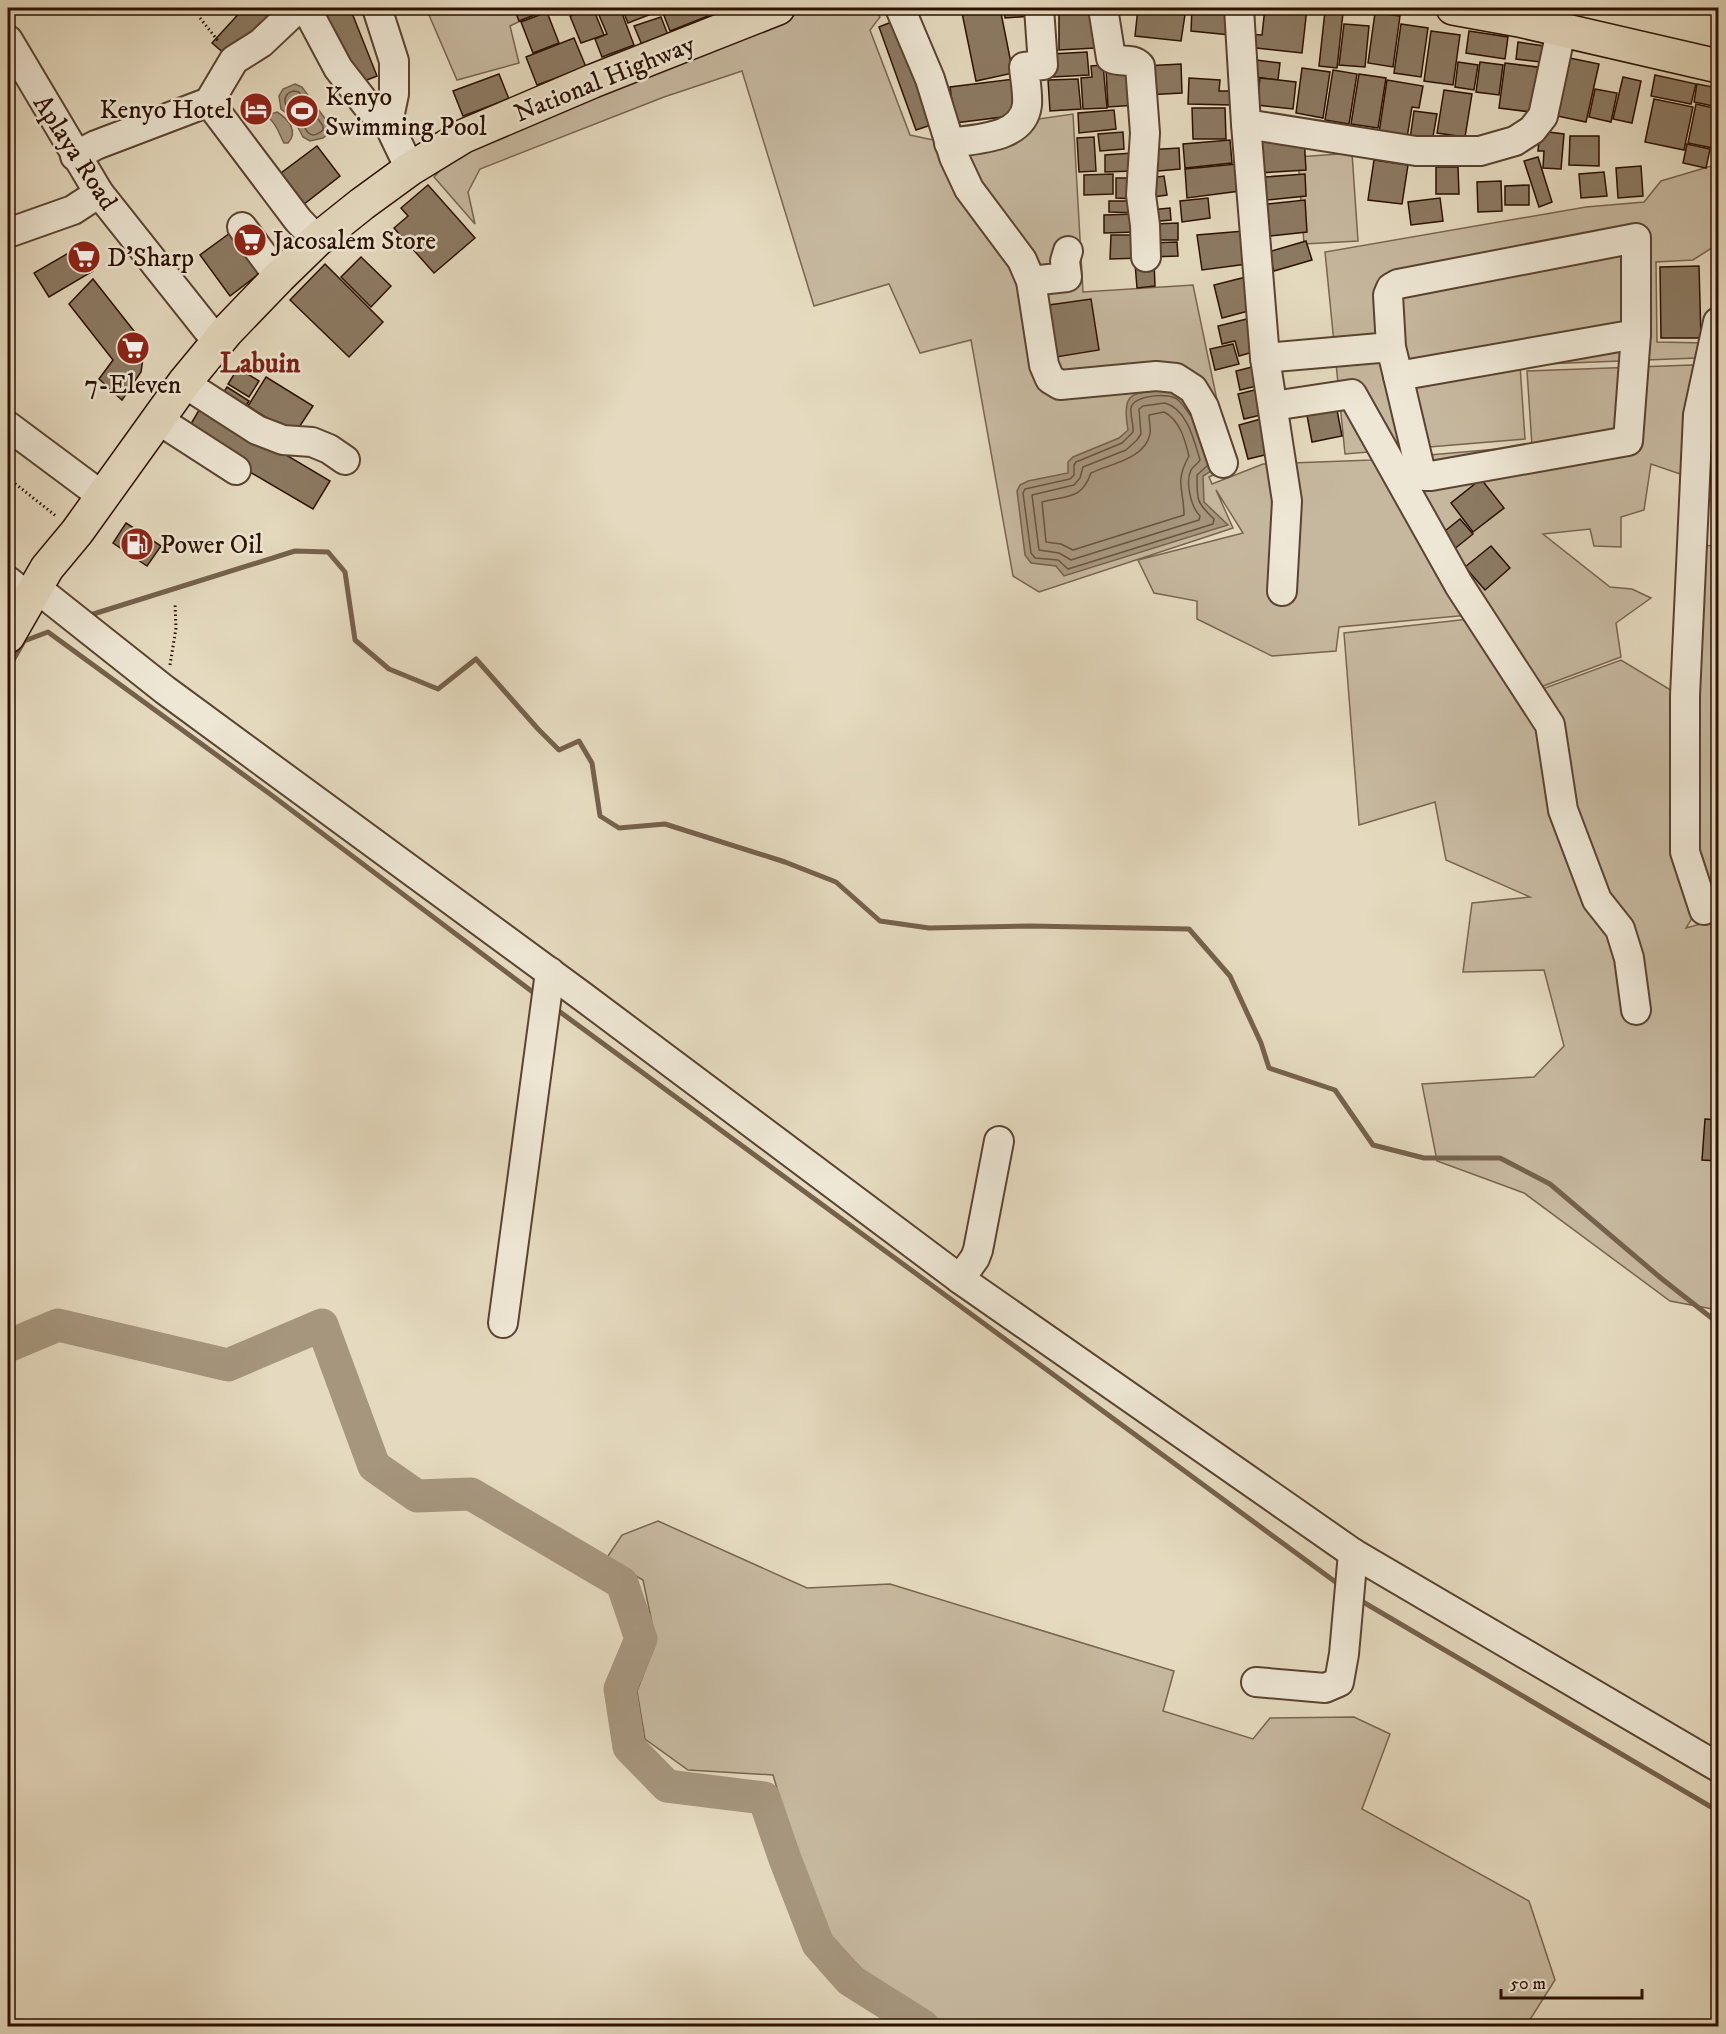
<svg xmlns="http://www.w3.org/2000/svg" width="1726" height="2034" viewBox="0 0 1726 2034" font-family="'IM FELL DW Pica',serif">
  <rect width="100%" height="100%" fill="#e5dabf"/>
  <filter id="stains"><feTurbulence type="fractalNoise" baseFrequency=".00333" numOctaves="4"/><feColorMatrix values="0 0 0 0 .2 0 0 0 0 .09 0 0 0 0 .02 0 0 0 .5 -.17"/></filter>
  <radialGradient id="worn" r=".72"><stop offset=".6" stop-color="#630" stop-opacity="0"/><stop offset="1" stop-color="#630" stop-opacity=".3"/></radialGradient>
  <g fill="#c6b89f" stroke="#796450" stroke-width="1.5">
    <polygon points="426,8 547,8 510,26 519,63 457,80"/>
    <polygon points="798,8 874,8 880,17 870,30 910,135 938,141 968,129 1073,114 1083,292 1193,285 1231,467 1209,477 1212,484 1263,464 1372,460 1532,446 1527,371 1692,365 1701,369 1689,477 1651,464 1644,510 1621,517 1621,547 1594,546 1590,529 1543,534 1610,587 1632,589 1651,598 1616,623 1621,657 1519,695 1469,615 1339,627 1336,651 1272,656 1197,619 1197,601 1154,593 1138,560 1243,533 1216,490 1233,528 1039,592 1013,576 971,340 920,353 889,284 814,306 742,71 664,97 480,169 468,192 475,224 434,177 463,146"/>
    <polygon points="1352,153 1358,241 1304,244 1298,157"/>
    <polygon points="1718,164 1718,244 1693,260 1656,262 1657,342 1706,343 1697,358 1520,365 1525,439 1345,454 1325,252 1586,207 1644,202 1661,181"/>
    <polygon points="1718,545 1718,913 1697,920 1676,665 1704,546"/>
    <polygon points="1469,619 1518,698 1621,660 1674,692 1694,915 1686,928 1718,919 1718,1310 1670,1301 1524,1193 1437,1161 1422,1084 1534,1077 1564,1046 1544,970 1463,972 1472,903 1530,897 1446,860 1435,802 1359,825 1344,633"/>
    <polygon points="658,1521 807,1588 890,1584 1174,1671 1163,1711 1253,1739 1270,1718 1354,1717 1390,1734 1362,1809 1529,1901 1555,1980 1526,2026 945,2026 898,2008 816,1920 773,1775 688,1770 645,1739 637,1691 656,1642 643,1580 606,1559 622,1535"/>
  </g>
  <g fill="#a6967e" stroke="#75614c" stroke-width="1.5">
    <polygon points="295,84 302,87 329,124 329,133 323,138 310,141 303,137 293,118 281,109 279,96 283,89"/>
    <path d="M277,112C288,119 299,131 288,143H284C279,134 278,126 269,118L271,114Z"/>
    <path d="M1167,389L1181,394L1202,422L1216,468L1203,476L1204,502L1228,525L1064,576L1056,566L1031,563L1025,555L1017,491L1020,485L1028,481L1068,473V462L1073,457L1119,438L1128,430C1121,390 1132,394 1167,389Z"/>
  </g>
  <g fill="none" stroke-linecap="round" stroke-linejoin="round">
    <g stroke="#69543f" stroke-width="1.5">
      <path d="M294,91L299,92L323,126V130C307,144 305,125 298,115C295,111 289,108 286,105C283,98 287,92 294,91Z"/>
      <path d="M1165,403C1187,409 1194,440 1200,460C1198,464 1193,466 1191,470C1185,482 1191,507 1200,516L1199,520L1071,560L1059,553L1039,550L1032,495L1074,485L1080,478L1083,467L1126,450L1137,440L1141,434L1139,409L1143,406Z"/>
      <path d="M1164,412C1180,420 1185,440 1189,456C1174,483 1184,489 1184,515L1073,550L1061,544L1046,542L1042,502C1066,495 1081,501 1091,473C1110,464 1145,459 1150,434C1151,428 1149,421 1149,415Z"/>
      <path d="M1190,415C1187,411 1183,404 1178,400C1170,392 1133,395 1131,408C1130,416 1134,425 1133,432L1122,443L1076,462L1074,465V475L1070,479L1025,489L1023,493L1031,553L1035,558L1058,560L1068,569L1213,524L1214,519C1196,502 1197,500 1197,475L1207,466"/>
    </g>
    <g stroke="#75614c" stroke-width="5">
      <polyline points="87,616 295,551 328,552 345,572 355,640 389,669 438,689 476,659 538,729 559,750 579,741 592,763 600,816 619,828 665,824 785,862 836,882 880,921 929,928 1030,926 1189,929 1230,976 1261,1043 1269,1068 1335,1090 1373,1145 1424,1158 1500,1158 1550,1184 1662,1279 1718,1323"/>
      <polyline points="8,669 24,641 48,632 270,794 538,996"/>
      <polyline points="556,1009 1341,1586"/>
      <polyline points="1358,1599 1718,1811"/>
    </g>
    <polyline stroke="#a6967e" stroke-width="33" points="8,1346 58,1325 228,1365 322,1325 374,1466 417,1496 471,1494 622,1583 641,1639 620,1689 629,1747 667,1786 764,1798 785,1859 818,1944 850,1980 923,2026"/>
  </g>
  <g fill="#8c7a63" stroke="#2c1100" stroke-width="1.5">
    <polygon points="244,8 293,8 241,68 212,43"/>
    <polygon points="333,8 350,8 377,76 354,85 324,11"/>
    <polygon points="514,8 540,8 542,12 519,21"/>
    <polygon points="593,8 604,35 581,43 570,16"/>
    <polygon points="596,8 620,8 634,45 602,57 595,39 607,34"/>
    <polygon points="622,8 658,8 659,11 628,23"/>
    <polygon points="661,8 705,8 708,16 670,31"/>
    <polygon points="707,8 731,8 710,15"/>
    <polygon points="961,8 1000,8 1013,73 976,81"/>
    <polygon points="1004,8 1031,8 1032,16 1005,18"/>
    <polygon points="1138,8 1186,8 1181,41 1135,36"/>
    <polygon points="1192,8 1232,8 1230,35 1191,31"/>
    <polygon points="1265,8 1307,8 1302,53 1247,47 1248,34 1262,35"/>
    <polygon points="1094,11 1095,48 1059,50 1059,13"/>
    <polygon points="1325,11 1343,13 1337,68 1319,66"/>
    <polygon points="547,12 559,43 533,53 521,22"/>
    <polygon points="1375,13 1400,16 1393,67 1368,63"/>
    <polygon points="661,17 668,35 642,45 634,26"/>
    <polygon points="899,19 937,123 916,130 879,27"/>
    <polygon points="1344,24 1369,26 1365,67 1339,65"/>
    <polygon points="1401,24 1428,28 1421,77 1394,73"/>
    <polygon points="1431,31 1460,35 1453,85 1424,81"/>
    <polygon points="1469,31 1508,37 1505,59 1466,53"/>
    <polygon points="574,38 586,67 537,85 526,57"/>
    <polygon points="1518,42 1551,47 1549,63 1516,59"/>
    <polygon points="1087,52 1089,75 1052,77 1051,54"/>
    <polygon points="1565,57 1599,64 1586,122 1548,114"/>
    <polygon points="1256,60 1280,63 1278,80 1255,77"/>
    <polygon points="1458,62 1478,65 1474,90 1455,87"/>
    <polygon points="1480,62 1503,65 1499,95 1476,92"/>
    <polygon points="1505,63 1545,68 1539,113 1499,108"/>
    <polygon points="1181,64 1182,93 1145,95 1143,66"/>
    <polygon points="1103,65 1107,108 1083,109 1081,78 1092,77 1091,66"/>
    <polygon points="1133,67 1136,105 1108,107 1106,69"/>
    <polygon points="1302,68 1330,72 1323,118 1296,113"/>
    <polygon points="1333,70 1357,74 1349,124 1325,120"/>
    <polygon points="499,74 509,99 463,116 453,91"/>
    <polygon points="1359,74 1386,78 1378,128 1351,124"/>
    <polygon points="1655,75 1696,84 1691,104 1651,96"/>
    <polygon points="1623,77 1641,81 1632,123 1613,119"/>
    <polygon points="1189,78 1220,80 1219,91 1231,91 1232,105 1188,104"/>
    <polygon points="1260,78 1296,82 1293,109 1257,105"/>
    <polygon points="1014,79 1019,115 955,123 950,87"/>
    <polygon points="1078,79 1081,109 1050,111 1048,80"/>
    <polygon points="1387,80 1423,86 1419,108 1412,107 1407,138 1379,133"/>
    <polygon points="1697,84 1718,88 1718,107 1694,102"/>
    <polygon points="1595,89 1617,93 1611,122 1589,117"/>
    <polygon points="1444,90 1472,94 1465,137 1437,133"/>
    <polygon points="1654,99 1693,107 1684,150 1645,142"/>
    <polygon points="1696,104 1718,109 1718,122 1713,148 1688,143"/>
    <polygon points="1192,108 1225,108 1226,139 1193,139"/>
    <polygon points="1114,110 1116,129 1079,133 1078,113"/>
    <polygon points="1414,111 1437,114 1432,142 1410,139"/>
    <polygon points="1540,131 1564,134 1561,169 1543,168 1544,151 1538,151"/>
    <polygon points="1123,132 1124,149 1100,151 1098,134"/>
    <polygon points="1304,136 1306,170 1258,173 1256,139"/>
    <polygon points="1570,136 1599,136 1599,166 1569,165"/>
    <polygon points="1094,137 1096,171 1079,172 1077,138"/>
    <polygon points="1230,140 1232,163 1185,168 1183,144"/>
    <polygon points="1687,144 1710,149 1706,168 1683,163"/>
    <polygon points="317,146 340,176 285,219 261,188"/>
    <polygon points="1179,148 1180,169 1147,172 1146,150"/>
    <polygon points="1132,153 1132,171 1105,172 1105,155"/>
    <polygon points="1538,157 1552,202 1539,207 1524,161"/>
    <polygon points="1374,160 1408,165 1402,204 1368,200"/>
    <polygon points="1237,164 1240,191 1187,198 1185,169"/>
    <polygon points="1641,166 1643,196 1618,198 1616,168"/>
    <polygon points="1436,167 1458,167 1459,194 1436,194"/>
    <polygon points="1604,172 1607,196 1581,198 1579,174"/>
    <polygon points="1113,174 1113,194 1084,195 1084,175"/>
    <polygon points="1305,174 1306,196 1267,200 1265,177"/>
    <polygon points="1164,176 1167,195 1146,198 1144,179"/>
    <polygon points="1116,178 1137,178 1137,199 1116,198"/>
    <polygon points="1501,181 1502,211 1478,212 1477,182"/>
    <polygon points="428,185 475,238 434,273 394,228 408,216 401,208"/>
    <polygon points="1529,185 1529,205 1505,205 1505,186"/>
    <polygon points="1208,198 1210,218 1182,222 1180,201"/>
    <polygon points="1440,198 1443,221 1411,225 1408,202"/>
    <polygon points="1305,200 1307,232 1261,237 1257,205"/>
    <polygon points="1109,201 1135,201 1136,213 1109,212"/>
    <polygon points="1170,208 1171,220 1150,222 1149,210"/>
    <polygon points="1137,214 1137,232 1104,233 1104,215"/>
    <polygon points="1178,223 1178,240 1156,240 1155,224"/>
    <polygon points="1244,231 1247,264 1202,270 1197,235"/>
    <polygon points="230,233 259,274 230,296 200,255"/>
    <polygon points="1111,235 1141,235 1141,258 1110,259"/>
    <polygon points="1306,241 1312,260 1274,271 1268,252"/>
    <polygon points="1177,242 1178,256 1150,257 1149,243"/>
    <polygon points="79,247 93,271 49,297 34,273"/>
    <polygon points="361,257 391,286 371,307 341,277"/>
    <polygon points="1154,262 1155,286 1137,288 1135,263"/>
    <polygon points="325,264 383,322 349,357 290,300"/>
    <polygon points="1699,266 1701,338 1661,338 1660,267"/>
    <polygon points="1246,277 1256,309 1222,318 1214,285"/>
    <polygon points="93,279 145,345 141,372 122,400 99,379 113,360 69,304"/>
    <polygon points="1091,299 1099,350 1050,358 1042,306"/>
    <polygon points="1251,318 1260,350 1239,356 1235,341 1222,344 1218,326"/>
    <polygon points="1233,344 1239,364 1215,370 1210,349"/>
    <polygon points="1260,365 1265,384 1240,390 1236,371"/>
    <polygon points="238,368 259,381 249,397 228,384"/>
    <polygon points="266,377 313,406 294,435 248,406"/>
    <polygon points="227,387 249,401 240,415 218,401"/>
    <polygon points="1267,387 1273,412 1244,419 1238,394"/>
    <polygon points="202,405 330,481 313,509 185,434"/>
    <polygon points="1336,405 1342,436 1312,442 1306,410"/>
    <polygon points="1268,417 1277,452 1248,459 1239,425"/>
    <polygon points="1481,479 1504,508 1473,532 1451,503"/>
    <polygon points="1460,519 1473,534 1453,550 1440,535"/>
    <polygon points="126,523 161,546 147,566 113,543"/>
    <polygon points="1491,546 1510,568 1485,590 1465,567"/>
    <polygon points="1705,1119 1718,1120 1718,1161 1702,1160"/>
  </g>
  <g fill="none" stroke-linecap="round" stroke-linejoin="round">
    <defs>
      <g id="minor">
        <polyline points="306,8 338,68 369,108 388,123 410,169"/>
        <polyline points="377,8 394,61 394,94 388,123"/>
        <polyline points="900,8 930,79 954,157 969,189 1022,260 1031,281 1044,365 1050,379 1060,385 1156,376 1176,378 1193,389 1204,407 1223,463"/>
        <path d="M1103,8L1111,58C1120,63 1132,57 1140,66L1145,133L1141,195L1145,225L1146,257"/>
        <polyline points="1239,8 1246,124 1265,358 1287,501 1282,591"/>
        <polyline points="8,40 99,193 219,344"/>
        <polyline points="209,102 298,220 317,240"/>
        <polyline points="1246,124 1416,151 1480,151 1515,141 1532,130 1543,116 1561,31"/>
        <path d="M949,143C975,139 1023,139 1027,105C1028,93 1025,79 1024,67L1043,65L1039,8"/>
        <polyline points="75,156 96,145 209,102 234,60 261,43 298,8"/>
        <polyline points="242,227 279,277"/>
        <polyline points="8,233 73,210 99,193"/>
        <polyline points="1031,281 1067,277 1065,261 1068,251"/>
        <polyline points="1265,358 1391,347 1398,376 1636,334 1636,238 1398,284 1391,288 1388,295 1391,347"/>
        <polyline points="1398,376 1420,469 1424,476 1431,476 1628,441 1636,334"/>
        <polyline points="184,383 257,430 283,440 312,442 329,449 345,460"/>
        <polyline points="1273,406 1352,394 1459,585 1550,725 1563,810 1597,900 1620,929 1629,958 1636,1010"/>
        <polyline points="157,419 236,470"/>
        <polyline points="8,426 102,496"/>
        <polyline points="8,581 29,598"/>
        <polyline points="35,587 165,690 582,996 960,1279 1353,1553 1718,1767"/>
        <polyline points="1704,910 1685,852 1685,696 1698,415 1718,322"/>
        <polyline points="960,1279 975,1258 978,1250 999,1141"/>
        <polyline points="503,1323 550,972"/>
        <polyline points="1256,1682 1325,1688 1339,1682 1344,1654 1353,1553"/>
      </g>
      <g id="major">
        <polyline points="1453,8 1519,20 1718,66"/>
        <polyline points="8,636 47,568 77,532 184,383 227,331 279,277 317,240 362,204 410,169 464,136 593,81 778,8"/>
      </g>
    </defs>
    <use href="#minor" stroke="#5a4330" stroke-width="32"/>
    <use href="#major" stroke="#2c1100" stroke-width="36"/>
    <g stroke="#2c1100" stroke-width="3" stroke-dasharray="1.5 3" stroke-linecap="butt">
      <polyline points="926,13 934,8"/>
      <polyline points="200,18 219,42"/>
      <polyline points="8,478 56,516"/>
      <polyline points="170,665 176,628 175,603"/>
    </g>
    <use href="#minor" stroke="#eee7d5" stroke-width="28"/>
    <use href="#major" stroke="#e5dabf" stroke-width="33"/>
  </g>
  <defs>
    <symbol id="hotel-disc" viewBox="-11 -11 22 22"><circle r="9.5" fill="#8f2418" stroke="#eee7d5"/><path d="M-6-4.5h1.5V1H6V5H4.5V3h-9V5H-6ZM-4 0a1.8 1.8 0 1 1 3.6 0ZM.5 0V-2.5h3Q6-2.5 6 0Z" fill="#fff"/></symbol>
    <symbol id="stadium-disc" viewBox="-11 -11 22 22"><circle r="9.5" fill="#8f2418" stroke="#eee7d5"/><path d="M0-5a6.5 5 0 1 0 0 10a6.5 5 0 1 0 0-10ZM-3.5-1.8h7v3.6h-7Z" fill="#fff"/></symbol>
    <symbol id="supermarket-disc" viewBox="-11 -11 22 22"><circle r="9.5" fill="#8f2418" stroke="#eee7d5"/><path d="M-6-5.5h2.5l.6 2H6L4.5 2H-2.5L-4.4-4H-6ZM-1.5 3.2a1.3 1.3 0 1 0 .1 0ZM3 3.2a1.3 1.3 0 1 0 .1 0Z" fill="#fff"/></symbol>
    <symbol id="fuel-disc" viewBox="-11 -11 22 22"><circle r="9.5" fill="#8f2418" stroke="#eee7d5"/><path d="M-5.5-6h7V0h2V4h1.3V-2.5L3-4.5l.8-.8L6-3V5H2.5V1h-1V6h-7ZM-4.2-4.7v3.2H.2V-4.7Z" fill="#fff"/></symbol>
  </defs>
  <g fill-rule="evenodd">
    <use href="#hotel-disc" x="237" y="90" width="38" height="38"/>
    <use href="#stadium-disc" x="283" y="92" width="38" height="38"/>
    <use href="#supermarket-disc" x="231" y="221" width="38" height="38"/>
    <use href="#supermarket-disc" x="65" y="238" width="38" height="38"/>
    <use href="#supermarket-disc" x="114" y="329" width="38" height="38"/>
    <use href="#fuel-disc" x="118" y="525" width="38" height="38"/>
  </g>
  <g text-anchor="middle" stroke-width="5" stroke-linejoin="round" paint-order="stroke">
    <g font-size="26" fill="#2c1100" stroke="#eee7d5">
      <text transform="translate(604 78) rotate(-22)" y="9">National Highway</text>
      <text transform="translate(76 152) rotate(57)" y="9">Aplaya Road</text>
    </g>
    <g font-size="26" fill="#2c1100" stroke="#eee7d5" text-anchor="start">
      <text x="325" y="105">Kenyo<tspan x="325" dy="30">Swimming Pool</tspan></text>
      <text x="233" y="118" text-anchor="end">Kenyo Hotel</text>
      <text x="273" y="249">Jacosalem Store</text>
      <text x="107" y="266">D'Sharp</text>
      <text x="133" y="393" text-anchor="middle">7-Eleven</text>
      <text x="160" y="553">Power Oil</text>
    </g>
    <g font-size="28" font-weight="bold" fill="#7a1f14" stroke="#eee7d5">
      <text x="260" y="372">Labuin</text>
    </g>
  </g>
  <rect width="1726" height="2034" fill="none" stroke="#e5dabf" stroke-width="30"/>
  <rect x="9" y="9" width="1708" height="2016" fill="none" stroke="#2c1100" stroke-width="3"/>
  <rect x="15" y="15" width="1696" height="2004" fill="none" stroke="#2c1100" stroke-width="1.5"/>
  <path d="M1501 1989v9h141v-9" fill="none" stroke="#2c1100" stroke-width="3"/>
  <text x="1510" y="1989" font-size="18" fill="#2c1100" stroke="#eee7d5" stroke-width="4.5" paint-order="stroke">50 m</text>
  <rect width="100%" height="100%" filter="url(#stains)"/>
  <rect width="100%" height="100%" fill="url(#worn)"/>
</svg>
